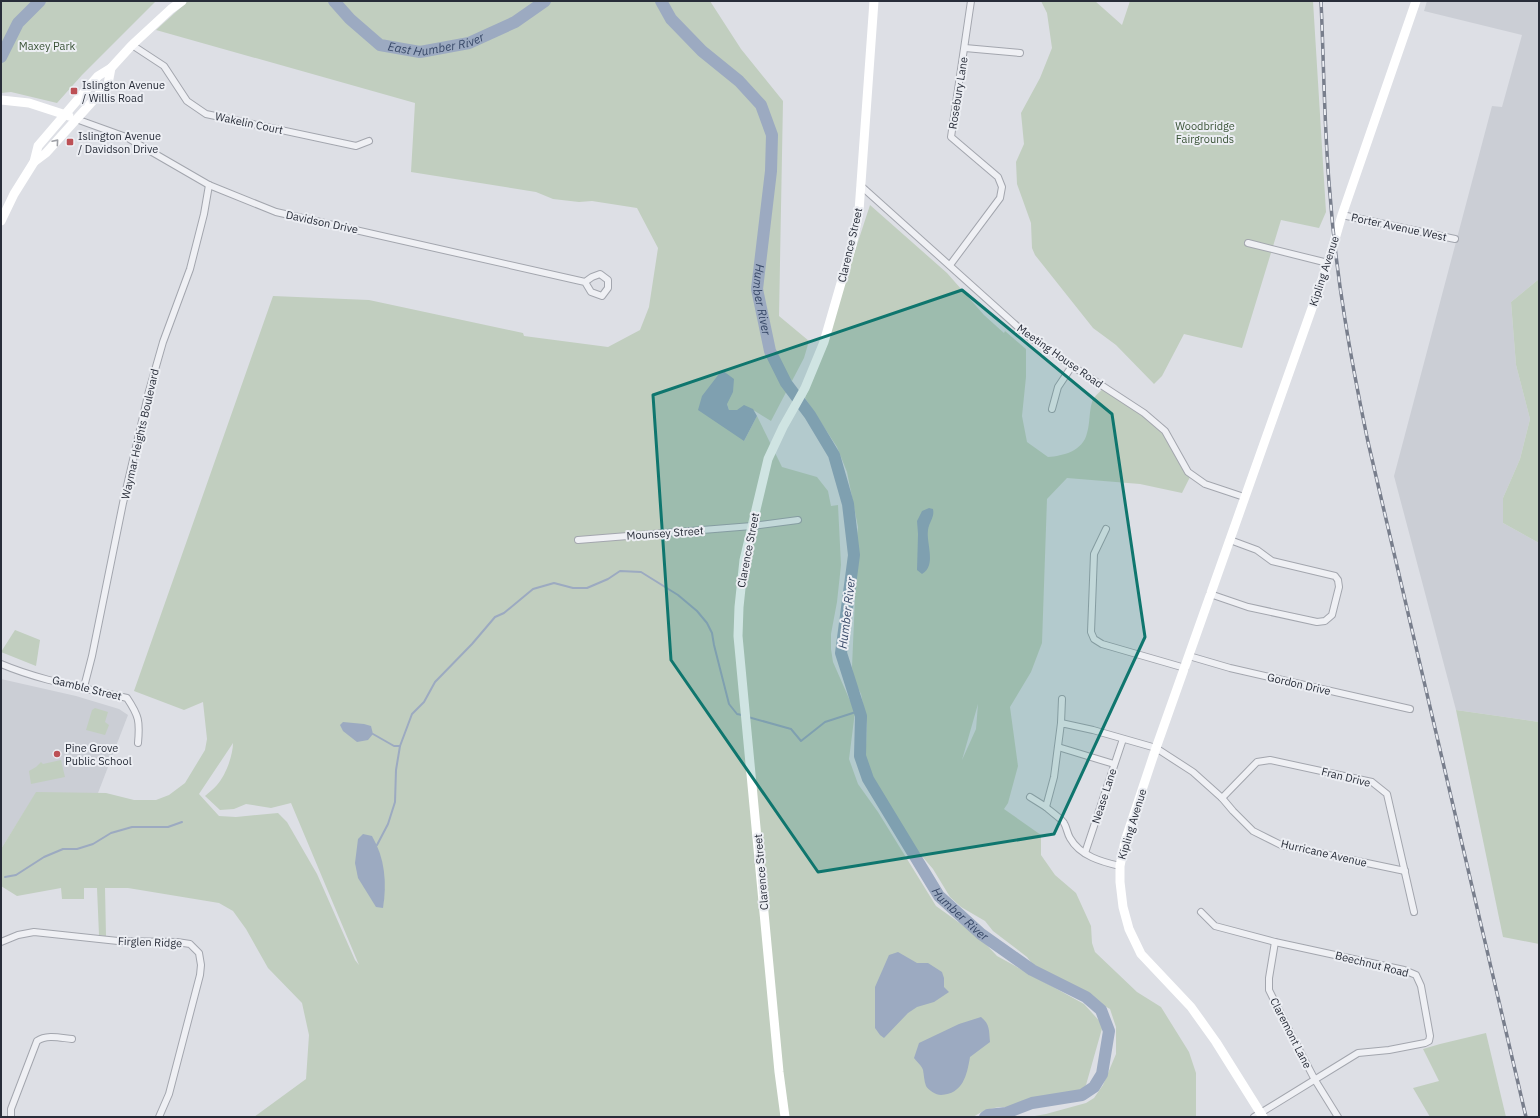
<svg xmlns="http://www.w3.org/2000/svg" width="1540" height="1118" viewBox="0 0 1540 1118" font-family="'IBM Plex Sans',sans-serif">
  <rect width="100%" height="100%" fill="#dddfe5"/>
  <g fill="#cbced5">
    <polygon points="1427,1 1539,1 1539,279 1511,302 1516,365 1530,419 1520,459 1503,498 1503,523 1539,543 1539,722 1456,710 1394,476 1492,106 1502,107 1522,35 1424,11"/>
    <polygon points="1,679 76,696 119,709 128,715 98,793 36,793 1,849"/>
  </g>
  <g fill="#c1cebf" fill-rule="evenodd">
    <polygon points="1,1 156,1 82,75 57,103 11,92 1,93"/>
    <path d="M188,1H710L741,49L783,101L779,316L809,341L804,358L771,421L750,408L737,411L729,410L727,404L714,384L744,441L757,416L782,467L817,477L828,491L831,506L838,505L841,565L837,602L831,634V649L833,662L855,712L849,759L858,784L878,812L936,906L979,937L997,956L1084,1004L1103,1025L1086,1085L1076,1096L1019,1107H999L985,1110L973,1117H254L306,1079L309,1035L302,1003L268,968L246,929L233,911L219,903L128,888H105L106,936L99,935L97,888H84V899H62L61,888L17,896L1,886V849L36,792L106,793L134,800H156L169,795L185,783L205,750L207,739L203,702L184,710L134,691L273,296L369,300L523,333L524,336L608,347L640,330L649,307L658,248L637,208L592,201L579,202L553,199L536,192L411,172L415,103L156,30ZM233,743C233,755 226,775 217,785C214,789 209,792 205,796L220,810L234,809L246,804L271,808L291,803L359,965L355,960L317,874L287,822L278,813L236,817L219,816L199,794Z"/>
    <polygon points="1041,1 1095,1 1122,25 1130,1 1313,1 1326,212 1319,228 1281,220 1242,348 1184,334 1162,376 1154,384 1116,345 1093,328 1035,255 1032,248 1031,223 1017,184 1016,162 1024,144 1021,113 1040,78 1052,48 1047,13"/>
    <path d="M870,205L947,273L984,315L1004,333L1005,331L1026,349V377L1022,416L1027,442L1048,457C1063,456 1083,451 1087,433C1090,423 1089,412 1092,402C1094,396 1102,390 1106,386L1161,426L1191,475L1182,493L1140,484L1067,478L1047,499L1042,643L1031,672L1010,707L1018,766L1008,803L1004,809L1041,835V855L1055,875L1076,893L1091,926L1092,943L1095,952L1137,992L1161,1007L1189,1052L1196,1073V1117H1029L1046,1114L1086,1103L1094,1098L1103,1085L1116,1054V1027L1110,1009L1034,966L1027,957L993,931L985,921L961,907L950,897L933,869L915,848L902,829L865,769L867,724L861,694L854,680L852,667L855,597L853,578L858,527L847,472L837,447L805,398L826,344L835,312ZM978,704L976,729L962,760Z"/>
    <polygon points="1539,279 1539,543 1503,523 1503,498 1520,459 1530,419 1516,365 1511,302"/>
    <polygon points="15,630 40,640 36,666 1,652"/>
    <polygon points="95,708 108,712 105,722 109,725 105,735 86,730 92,710"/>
    <polygon points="1456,710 1539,722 1539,944 1503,937"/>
    <polygon points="61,760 65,777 31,784 29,771 36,767 41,762 43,764"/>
    <polygon points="1486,1033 1506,1117 1430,1117 1413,1088 1439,1081 1423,1049 1440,1044"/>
  </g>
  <g fill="#9caac1">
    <polygon points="722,370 734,379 733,392 727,404 729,410 737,410 744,405 753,409 757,416 744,441 698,410 702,396"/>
    <path d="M929,508L933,509C935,517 929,522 928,530C926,543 937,566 922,574L917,570L918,534L917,521L922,511Z"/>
    <polygon points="343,722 364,724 371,726 373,734 368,740 357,742 343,731 340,725"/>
    <path d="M363,834L372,836C385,858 387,883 383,908L376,907L358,878L355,863L358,839Z"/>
    <polygon points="898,952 917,963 928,963 942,972 944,978 944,987 949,992 934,1002 917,1007 908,1013 884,1038 880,1035 875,1028 875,987 889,955"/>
    <path d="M981,1017C990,1024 989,1031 990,1042L970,1057C967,1075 963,1094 941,1095C936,1095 928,1090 926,1086C924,1081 924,1075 923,1070C922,1066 917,1062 914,1058L919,1043L959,1024Z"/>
  </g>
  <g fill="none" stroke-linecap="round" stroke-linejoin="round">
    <g stroke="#9caac1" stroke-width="2">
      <polyline points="748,717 791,729 801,741 825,722 859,711"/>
      <polyline points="373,734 394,746 400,746"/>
      <polyline points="377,845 388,824 395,802 396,770 400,746 412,714 424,702 435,682 472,644 495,617 504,613 533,589 554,583 573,588 587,588 608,579 620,571 641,572 678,595 697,611 707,623 712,633 714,645 729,704 737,714 742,715"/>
      <polyline points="5,877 16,875 44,857 63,849 77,849 93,844 111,833 132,827 168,827 182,822"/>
    </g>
    <g stroke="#9caac1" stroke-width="12">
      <path id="s1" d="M334,1L350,19L380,45L420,52L469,43L515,22L545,1"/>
      <path id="s2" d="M661,1L671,19L702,51L739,81L761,105L772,135L771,171L757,289L770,351L786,383L810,415L834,455L848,504L854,555L841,653L861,716L860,756L868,779L939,896L981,934L1032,970L1086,997L1101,1010L1109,1031L1102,1074L1094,1087L1082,1095L1032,1103L1006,1113L988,1115L985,1117"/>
      <polyline points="1,57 18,23 40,1"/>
    </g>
    <defs>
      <g id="street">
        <polyline points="132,45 164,66 187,101 206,114 356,146 369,141"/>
        <polyline points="965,48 1020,53"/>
        <polyline points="76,119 126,137 209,185 276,212 585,282 592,277 600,274 608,280 608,288 602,296 591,292 585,282"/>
        <polyline points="861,186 1028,336 1072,366 1144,413 1165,431 1188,472 1205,484 1244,497"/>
        <polyline points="1342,215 1455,239"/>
        <polyline points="1248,243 1328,263"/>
        <polyline points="950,265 1000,198 1002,187 998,177 951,137 971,1"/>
        <polyline points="1052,409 1058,387 1072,366"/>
        <polyline points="1106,529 1094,554 1091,632 1094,639 1102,644 1185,668"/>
        <polyline points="578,540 752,526 798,520"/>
        <polyline points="1210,594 1248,607 1317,622 1325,621 1332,615 1339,587 1338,580 1335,576 1272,561 1257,550 1230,540"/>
        <polyline points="1189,656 1230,668 1410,709"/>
        <path d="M1,664C41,681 85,688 127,698C139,716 140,721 138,743"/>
        <polyline points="84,687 92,656 123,503 149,391 163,342 190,269 204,214 209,185"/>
        <polyline points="1061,723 1062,699"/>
        <polyline points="1058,747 1114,764"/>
        <polyline points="1030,797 1046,807"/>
        <polyline points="1222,798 1257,762 1270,760 1372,782 1387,794 1414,912"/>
        <polyline points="1085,853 1123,739"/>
        <path d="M1120,866C1102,862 1080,856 1070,838C1067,833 1067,828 1064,823C1063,820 1050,811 1046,807L1054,777L1061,723L1093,730L1156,748L1193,772L1222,798L1233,811L1253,831L1281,845L1405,871"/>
        <polyline points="1201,912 1215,926 1275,942 1404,970 1416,975 1421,986 1430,1036 1429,1041 1425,1043 1389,1050 1358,1053 1254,1117"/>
        <polyline points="1,942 18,935 34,932 118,941 177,942 190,944 199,953 201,965 200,975 169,1094 159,1117"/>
        <polyline points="1275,942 1269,978 1269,990 1291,1034 1315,1080 1338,1117"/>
        <path d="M11,1117V1109L37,1041C47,1034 61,1038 72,1039"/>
      </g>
    </defs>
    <use href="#street" stroke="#a3a6ae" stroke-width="8"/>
    <use href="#street" stroke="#eff0f4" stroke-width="6"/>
    <g stroke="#fff" stroke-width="9">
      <polyline points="1,100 29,103 69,116"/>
      <polyline points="34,162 46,153 108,84 111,68"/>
      <polyline points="1,221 14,194 34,162 38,146 98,76 111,68 132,45 171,9 182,1"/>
      <polyline points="785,1117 779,1072 738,636 739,607 744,560 768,459 783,427 805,388 824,342 852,245 859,211 874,1"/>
      <polyline points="1263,1117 1216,1042 1191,1007 1141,954 1129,929 1123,907 1120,882 1120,866 1125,841 1156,748 1328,263 1342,215 1416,1"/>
    </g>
    <defs>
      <path id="rail" d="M1321,1C1324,65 1324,130 1330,194C1336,278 1351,360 1368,442L1526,1117"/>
    </defs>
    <use href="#rail" stroke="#787e8c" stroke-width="3.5"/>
    <use href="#rail" stroke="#eceef3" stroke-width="2" stroke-dasharray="6" stroke-linecap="butt"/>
  </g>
  <defs><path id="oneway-chevron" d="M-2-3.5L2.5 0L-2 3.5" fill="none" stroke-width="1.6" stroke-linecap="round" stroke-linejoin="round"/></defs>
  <use stroke="#9ea0a6" href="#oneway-chevron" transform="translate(56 142) rotate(-49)"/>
  <path fill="#0f766e" fill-opacity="0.2" stroke="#0f766e" stroke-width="3" stroke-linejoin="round" d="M962,290L1112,414L1145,637L1054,834L818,872L671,660L653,395Z"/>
  <g fill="#bc5055" stroke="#eceef3" stroke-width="1.5">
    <rect x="70" y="87" width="8" height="8" rx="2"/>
    <rect x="66" y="138" width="8" height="8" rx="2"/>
    <circle cx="57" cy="754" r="4"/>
  </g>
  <g text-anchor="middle" stroke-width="4" stroke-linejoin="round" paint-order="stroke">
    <g font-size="11" fill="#3a5337" stroke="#eceef3">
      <text x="47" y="50">Maxey Park</text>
      <text x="1205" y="130">Woodbridge<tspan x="1205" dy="13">Fairgrounds</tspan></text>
    </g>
    <g font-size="11" fill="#282d39" stroke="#eceef3" text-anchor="start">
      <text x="82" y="89">Islington Avenue<tspan x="82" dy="13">/ Willis Road</tspan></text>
      <text x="78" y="140">Islington Avenue<tspan x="78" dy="13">/ Davidson Drive</tspan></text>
      <text x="65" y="752">Pine Grove<tspan x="65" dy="13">Public School</tspan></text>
    </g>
    <g font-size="11" fill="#282d39" stroke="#eceef3">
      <text transform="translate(958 93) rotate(-81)" y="4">Rosebury Lane</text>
      <text transform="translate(249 123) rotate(12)" y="4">Wakelin Court</text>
      <text transform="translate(322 222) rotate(12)" y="4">Davidson Drive</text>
      <text transform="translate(1399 227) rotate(12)" y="4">Porter Avenue West</text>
      <text transform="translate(850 245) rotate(-77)" y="4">Clarence Street</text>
      <text transform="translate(1324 271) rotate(-72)" y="4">Kipling Avenue</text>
      <text transform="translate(1060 356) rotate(35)" y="4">Meeting House Road</text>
      <text transform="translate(140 434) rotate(-77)" y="4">Waymar Heights Boulevard</text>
      <text transform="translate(665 533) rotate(-4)" y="4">Mounsey Street</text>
      <text transform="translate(748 550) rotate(-79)" y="4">Clarence Street</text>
      <text transform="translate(1299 684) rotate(13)" y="4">Gordon Drive</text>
      <text transform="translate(87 688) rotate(14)" y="4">Gamble Street</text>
      <text transform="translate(1346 777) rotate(14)" y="4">Fran Drive</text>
      <text transform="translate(1104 796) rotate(-72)" y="4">Nease Lane</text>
      <text transform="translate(1132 824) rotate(-73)" y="4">Kipling Avenue</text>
      <text transform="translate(1324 853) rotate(13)" y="4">Hurricane Avenue</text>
      <text transform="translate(761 872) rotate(-95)" y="4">Clarence Street</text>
      <text transform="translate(150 942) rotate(2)" y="4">Firglen Ridge</text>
      <text transform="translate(1372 964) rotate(14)" y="4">Beechnut Road</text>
      <text transform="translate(1291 1033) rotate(63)" y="4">Claremont Lane</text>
    </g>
    <g font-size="12" font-style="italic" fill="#384968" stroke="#eceef3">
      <text dy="4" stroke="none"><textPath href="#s1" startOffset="121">East Humber River</textPath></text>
      <text dy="4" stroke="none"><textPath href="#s2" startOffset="343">Humber River</textPath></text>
      <text transform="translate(847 613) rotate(-83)" y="4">Humber River</text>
      <text dy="4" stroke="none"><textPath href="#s2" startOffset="1014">Humber River</textPath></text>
    </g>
  </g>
  <rect width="1540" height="1118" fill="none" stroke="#282d39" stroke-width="4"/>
</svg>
